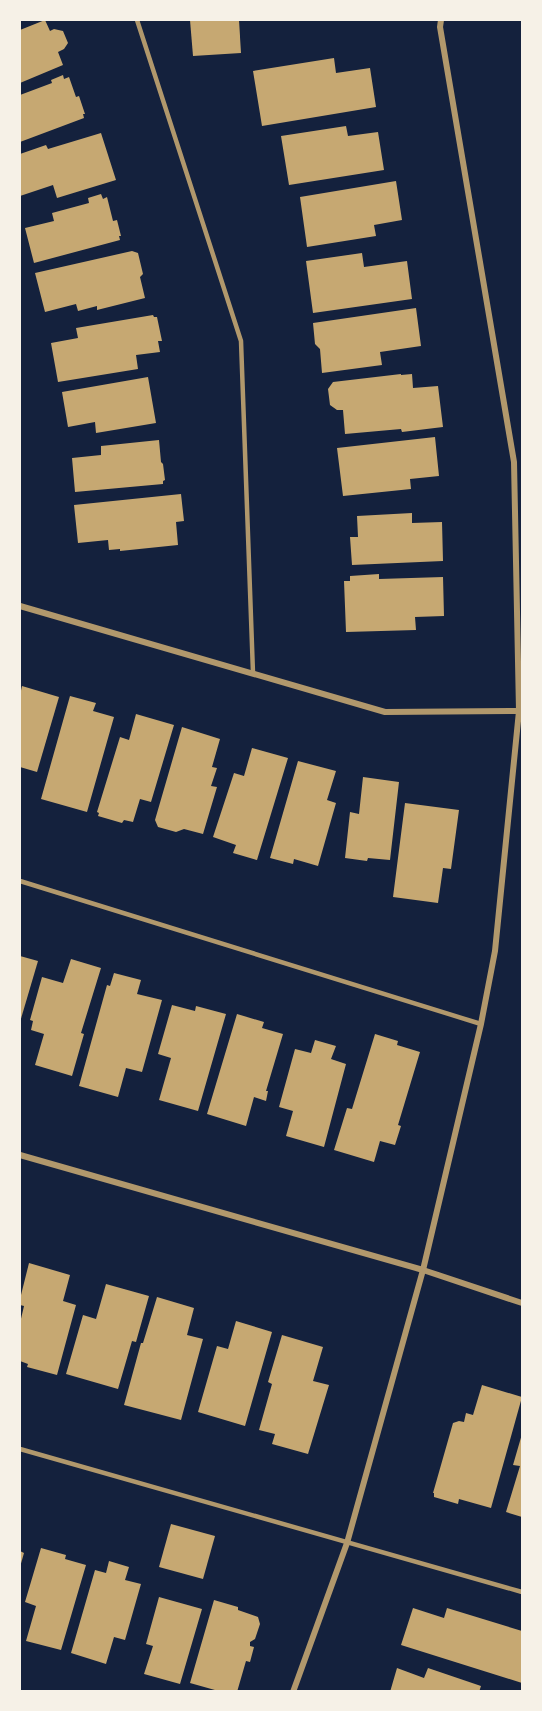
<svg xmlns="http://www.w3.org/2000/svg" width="542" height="1711" viewBox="0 0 542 1711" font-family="'Sofia Sans Condensed',sans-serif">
  <rect width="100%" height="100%" fill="#14213d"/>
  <g fill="#c6a872">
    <polygon points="45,20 50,31 54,29 63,31 68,43 64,49 58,52 63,65 20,83 20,30"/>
    <polygon points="190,20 239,20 241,53 193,56"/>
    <polygon points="334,58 336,73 370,68 376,107 262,126 253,71"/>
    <polygon points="63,75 64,79 69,77 76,97 79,96 85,114 83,114 84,118 20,142 20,95 52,83 51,80"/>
    <polygon points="346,126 348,136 378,132 384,170 289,185 281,136"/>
    <polygon points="101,133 116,180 57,198 53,185 20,196 20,154 46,145 48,149"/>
    <polygon points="396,181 402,220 374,225 376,236 307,247 300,197"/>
    <polygon points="101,194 103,199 107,197 113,221 117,220 121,236 119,236 120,240 34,263 25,228 54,221 52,213 89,203 88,198"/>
    <polygon points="132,251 138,253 143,274 140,277 145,298 97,310 97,306 78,311 76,304 45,312 35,273"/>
    <polygon points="362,253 364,267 407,261 412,299 313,313 306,261"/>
    <polygon points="416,308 421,346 380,352 382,365 322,373 320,349 315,344 313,323"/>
    <polygon points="153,315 154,317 157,317 162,341 158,341 160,352 136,355 138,369 58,382 51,343 78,338 76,328"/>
    <polygon points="401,374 401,375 412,374 413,388 438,386 443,427 402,432 401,429 345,434 343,410 337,410 330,405 328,389 333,382"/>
    <polygon points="148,377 156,423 96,433 95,422 68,427 62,392"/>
    <polygon points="435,437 439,476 410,479 411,489 343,496 337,448"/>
    <polygon points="159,440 161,462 163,464 165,480 163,481 163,484 75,492 72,458 101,455 101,446"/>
    <polygon points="181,494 184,521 176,522 178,545 120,551 120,549 109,550 108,540 78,543 74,505"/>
    <polygon points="412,513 412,523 442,522 443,561 352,565 350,537 358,537 357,516"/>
    <polygon points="379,574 379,579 443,577 444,616 415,617 416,630 346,632 344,581 350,581 350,576"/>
    <polygon points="22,686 59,697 37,772 20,767 20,695"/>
    <polygon points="70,696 96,703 93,711 114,717 87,812 41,799"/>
    <polygon points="136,714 174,725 151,802 140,799 133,822 124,820 122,823 98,816 99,813 97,812 120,737 129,740"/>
    <polygon points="182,727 220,739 212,767 217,768 211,786 217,787 203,834 184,829 176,832 158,827 155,820"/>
    <polygon points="252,748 288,758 257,860 233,853 236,845 213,837 234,773 244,776"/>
    <polygon points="298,761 336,771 327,800 336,803 318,866 294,859 293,864 270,858"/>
    <polygon points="363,777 399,782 390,860 368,858 367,861 345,858 350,812 359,814"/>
    <polygon points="405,803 459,810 451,869 443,868 438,903 393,897"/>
    <polygon points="20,956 38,961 20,1022"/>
    <polygon points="71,959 101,968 81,1033 84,1034 72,1076 35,1065 44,1034 31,1030 33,1021 30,1020 42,977 63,983"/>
    <polygon points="114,973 141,980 137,994 162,1000 142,1072 126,1068 118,1097 79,1086 107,985 110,986"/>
    <polygon points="172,1005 195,1011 196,1006 226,1014 198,1111 159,1100 171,1058 158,1054"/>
    <polygon points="237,1014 264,1022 262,1028 283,1034 266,1091 268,1091 266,1101 254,1097 246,1126 207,1114"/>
    <polygon points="375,1034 398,1041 397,1045 420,1052 398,1125 401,1126 395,1145 380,1141 374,1162 334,1150 347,1108 352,1109"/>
    <polygon points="315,1040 336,1046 331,1059 346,1064 324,1147 286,1136 293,1111 279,1107 295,1049 311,1053"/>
    <polygon points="29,1263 70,1275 63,1301 76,1305 57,1375 27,1367 28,1364 20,1361 20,1323 24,1306 20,1305 20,1299"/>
    <polygon points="106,1284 149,1296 136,1342 132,1341 118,1389 66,1374 83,1315 96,1319"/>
    <polygon points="157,1297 194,1308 187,1335 203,1339 181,1420 124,1405 141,1343 143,1343"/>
    <polygon points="236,1321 272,1332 245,1426 198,1412 217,1346 228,1349"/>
    <polygon points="282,1335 323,1347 313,1381 329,1385 308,1454 272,1444 275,1434 259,1430 272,1384 268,1382"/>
    <polygon points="482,1385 522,1397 491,1508 459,1499 458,1504 434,1497 434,1493 433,1493 453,1423 459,1421 464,1422 466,1413 473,1415"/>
    <polygon points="522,1434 522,1517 506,1512 520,1466 513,1465"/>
    <polygon points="171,1524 215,1536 203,1579 159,1567"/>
    <polygon points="41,1548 66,1555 65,1559 86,1565 61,1650 26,1641 36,1606 25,1602"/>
    <polygon points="20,1551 24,1553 20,1567"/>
    <polygon points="109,1561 129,1567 125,1580 141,1584 125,1640 114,1637 106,1664 71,1653 95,1570 106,1573"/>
    <polygon points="159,1597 202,1609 180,1684 144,1674 153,1646 146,1644"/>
    <polygon points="214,1600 238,1607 238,1610 258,1617 260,1624 255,1639 250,1642 250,1646 254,1647 250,1662 246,1661 237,1692 222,1692 190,1683"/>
    <polygon points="413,1608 444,1618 447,1608 522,1631 522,1683 401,1645"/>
    <polygon points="397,1668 424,1678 428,1668 481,1686 479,1692 390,1692"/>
  </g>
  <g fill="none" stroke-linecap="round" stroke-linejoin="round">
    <g stroke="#b1986c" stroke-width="4.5">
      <polyline points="137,20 241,341 253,673"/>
      <polyline points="20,881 481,1024"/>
      <polyline points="20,1449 522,1592"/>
    </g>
    <g stroke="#b1986c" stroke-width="6">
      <polyline points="20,606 385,712 519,711"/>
      <polyline points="20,1155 423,1270 522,1303"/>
      <polyline points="293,1692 347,1543 423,1270 481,1024 495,951 519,711 514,462 440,27 441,20"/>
    </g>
  </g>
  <rect width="542" height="1711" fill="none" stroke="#f6f1e7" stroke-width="42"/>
</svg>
